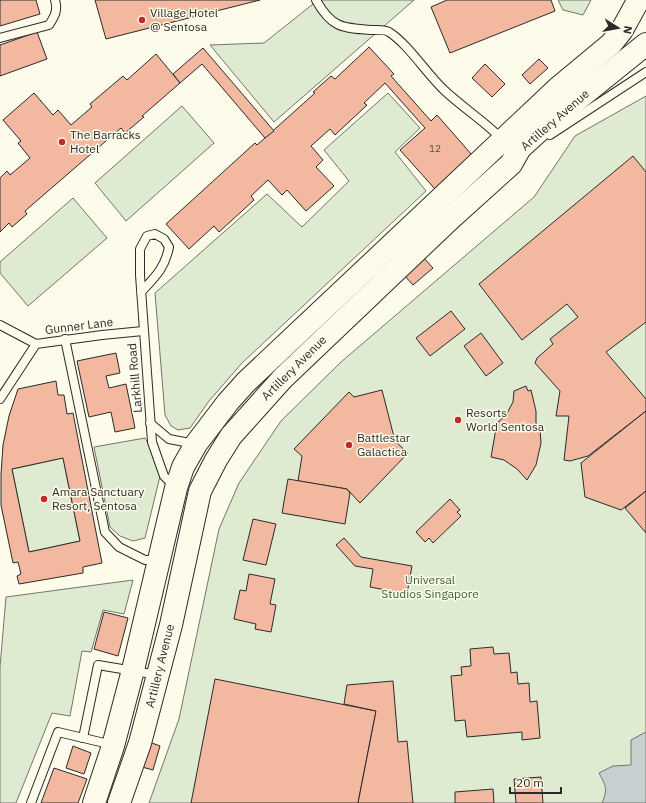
<svg xmlns="http://www.w3.org/2000/svg" width="646" height="803" viewBox="0 0 646 803" font-family="'IBM Plex Sans',sans-serif">
  <rect width="100%" height="100%" fill="#fdfbea"/>
  <g fill="#deebd1" stroke="#74746e">
    <polygon points="318,0 414,0 274,122 210,45 264,43"/>
    <polygon points="558,0 591,0 583,15 563,10"/>
    <polygon points="388,93 420,128 395,152 426,191 242,363 209,401 190,428 178,430 171,426 165,415 155,293 267,194 302,227 349,181 324,150"/>
    <polygon points="646,96 646,803 149,803 179,719 219,529 239,483 281,421 341,362 534,197 575,136"/>
    <polygon points="182,106 214,143 126,221 95,183"/>
    <polygon points="73,198 107,238 28,306 0,273 0,262"/>
    <polygon points="145,438 162,468 145,538 133,541 120,536 110,527 94,447"/>
    <polygon points="63,458 80,541 29,552 12,469"/>
    <polygon points="133,580 124,614 103,610 91,652 82,651 70,716 52,713 16,803 0,803 0,667 6,597"/>
  </g>
  <path fill="#c7d0d0" stroke="#74746e" d="M646,732V803H602C608,789 606,786 599,773L613,766L631,765V740Z"/>
  <g fill="#f2b8a0" stroke="#2b2b2b" fill-rule="evenodd">
    <polygon points="0,0 36,0 40,14 0,26"/>
    <polygon points="95,0 260,0 106,39"/>
    <polygon points="447,0 551,0 555,11 450,53 431,7"/>
    <polygon points="37,32 47,59 0,76 0,45"/>
    <polygon points="369,47 394,74 391,76 431,121 437,115 472,155 435,189 400,150 425,128 385,83 364,103 367,105 335,135 330,129 311,146 323,160 316,167 334,186 306,211 287,190 282,195 268,180 251,196 254,200 219,232 214,226 189,249 166,224 255,143 257,145 315,93 313,92 331,76 335,79"/>
    <polygon points="203,48 274,131 265,138 202,64 180,83 173,74"/>
    <polygon points="156,54 180,83 142,116 144,117 125,133 121,128 25,211 27,214 12,227 9,223 0,232 0,178 7,171 10,175 30,158 18,143 21,141 3,120 34,93 53,115 58,110 71,125 92,107 90,104 123,76 127,80"/>
    <polygon points="539,59 548,68 530,84 522,75"/>
    <polygon points="485,64 505,84 492,97 472,78"/>
    <polygon points="633,156 646,172 646,322 606,352 646,399 646,411 588,456 570,461 564,460 569,416 556,416 560,391 535,363 537,358 553,344 550,339 578,317 567,304 522,340 479,284"/>
    <polygon points="423,257 433,268 413,285 404,275"/>
    <polygon points="451,311 465,329 430,356 416,338"/>
    <polygon points="481,333 503,363 486,376 464,346"/>
    <polygon points="116,353 120,373 106,376 109,388 126,384 135,428 115,432 111,412 89,417 77,361"/>
    <path d="M56,381L58,395H64L67,414L73,413L102,563L83,567V573L19,584L17,576L21,574L18,562L13,563L1,505V474L3,445L9,416L18,389ZM63,458L80,541L29,552L12,469Z"/>
    <polygon points="526,386 528,391 531,390 536,411 536,431 540,430 541,443 536,465 527,480 517,469 504,460 491,457 497,423 506,415 513,402 514,391"/>
    <polygon points="382,390 395,441 408,453 360,503 347,489 298,481 302,456 294,449 349,392 354,397"/>
    <polygon points="646,411 646,491 621,510 585,497 581,463"/>
    <polygon points="288,479 347,489 350,493 345,524 282,513"/>
    <polygon points="646,491 646,533 625,508"/>
    <polygon points="450,499 460,510 457,512 461,516 433,543 429,538 425,542 416,532"/>
    <polygon points="253,519 276,524 266,565 243,560"/>
    <polygon points="344,538 361,557 412,566 407,594 370,587 373,569 355,566 336,545"/>
    <polygon points="249,574 275,579 270,604 276,605 271,632 255,629 256,624 234,619 240,590 246,591"/>
    <polygon points="104,612 128,618 118,656 94,649"/>
    <polygon points="493,647 494,654 509,653 511,673 517,672 518,684 529,683 530,702 537,701 540,738 522,740 522,732 467,737 465,720 455,721 451,676 462,675 461,667 471,666 470,649"/>
    <polygon points="215,679 376,711 358,803 191,803"/>
    <polygon points="393,681 398,742 407,741 413,803 358,803 376,711 344,704 347,685"/>
    <polygon points="149,742 160,746 153,770 142,767"/>
    <polygon points="73,746 91,753 84,774 66,768"/>
    <polygon points="54,768 87,779 78,803 41,803"/>
    <polygon points="541,777 543,803 516,803 514,779"/>
    <polygon points="493,789 494,803 455,803 455,792"/>
  </g>
  <g fill="none" stroke-linecap="round" stroke-linejoin="round">
    <defs>
      <g id="lane">
        <path d="M316,0C331,27 341,28 371,30C376,30 384,29 389,32C409,45 426,73 444,90C462,107 484,121 502,139"/>
        <path d="M0,38L49,25C55,16 58,10 55,0"/>
        <polyline points="550,135 646,72"/>
        <path d="M141,292C155,277 165,268 169,247L164,239L155,234L147,236L140,249V275L152,442L164,476L175,487"/>
        <polyline points="0,325 36,344"/>
        <polyline points="65,339 105,532 119,547 145,560 158,560"/>
        <polyline points="0,399 36,344 102,335 143,331"/>
        <polyline points="150,423 169,439 195,444"/>
        <polyline points="83,738 98,665 158,675"/>
        <polyline points="31,803 58,732 113,745"/>
      </g>
      <g id="secondary">
        <polyline points="94,803 113,746 133,670 176,488 183,467 196,444 228,402 246,382 558,88 611,44 622,30 638,1"/>
        <polyline points="119,803 140,743 171,625 200,491 216,460 231,436 283,378 450,219 511,164 520,148 542,128 646,44"/>
      </g>
    </defs>
    <use href="#lane" stroke="#2b2b2b" stroke-width="10"/>
    <use href="#secondary" stroke="#2b2b2b" stroke-width="24"/>
    <use href="#lane" stroke="#fdfbea" stroke-width="8"/>
    <use href="#secondary" stroke="#fdfbea" stroke-width="22"/>
  </g>
  <g fill="#c62828" stroke="#fdfbea" stroke-width="1.5">
    <circle cx="142" cy="20" r="4"/>
    <circle cx="62" cy="142" r="4"/>
    <circle cx="458" cy="420" r="4"/>
    <circle cx="349" cy="445" r="4"/>
    <circle cx="44" cy="499" r="4"/>
  </g>
  <g text-anchor="middle" stroke-width="3" stroke-linejoin="round" paint-order="stroke">
    <g font-size="10" fill="#5d4e48">
      <text x="435" y="152">12</text>
    </g>
    <g font-size="12" fill="#2b2b2b" stroke="#fdfbea" text-anchor="start">
      <text x="150" y="17">Village Hotel<tspan x="150" dy="14">@ Sentosa</tspan></text>
      <text x="70" y="139">The Barracks<tspan x="70" dy="14">Hotel</tspan></text>
      <text x="466" y="417">Resorts<tspan x="466" dy="14">World Sentosa</tspan></text>
      <text x="357" y="442">Battlestar<tspan x="357" dy="14">Galactica</tspan></text>
      <text x="52" y="496">Amara Sanctuary<tspan x="52" dy="14">Resort, Sentosa</tspan></text>
    </g>
    <g font-size="12" fill="#2b2b2b" stroke="#fdfbea">
      <text transform="translate(555 120) rotate(-41)" y="4">Artillery Avenue</text>
      <text transform="translate(79 326) rotate(-7)" y="4">Gunner Lane</text>
      <text transform="translate(294 368) rotate(-45)" y="4">Artillery Avenue</text>
      <text transform="translate(135 378) rotate(-95)" y="4">Larkhill Road</text>
      <text transform="translate(160 666) rotate(-76)" y="4">Artillery Avenue</text>
    </g>
    <g font-size="12" fill="#34623c" stroke="#fdfbea">
      <text x="430" y="584">Universal<tspan x="430" dy="14">Studios Singapore</tspan></text>
    </g>
  </g>
  <g transform="translate(618 28) rotate(101)" stroke="#fdfbea" stroke-width="3" paint-order="stroke">
  <path d="M0-3L7 15L0 10L-7 15Z" fill="#2b2b2b"/>
  <text y="-6" font-size="11" font-weight="bold" text-anchor="middle" fill="#2b2b2b">N</text>
  </g>
  <path d="M510 787v6h51v-6" fill="none" stroke="#2b2b2b" stroke-width="2"/>
  <text x="516" y="787" font-size="12" fill="#2b2b2b" stroke="#fdfbea" stroke-width="3" paint-order="stroke">20 m</text>
</svg>
